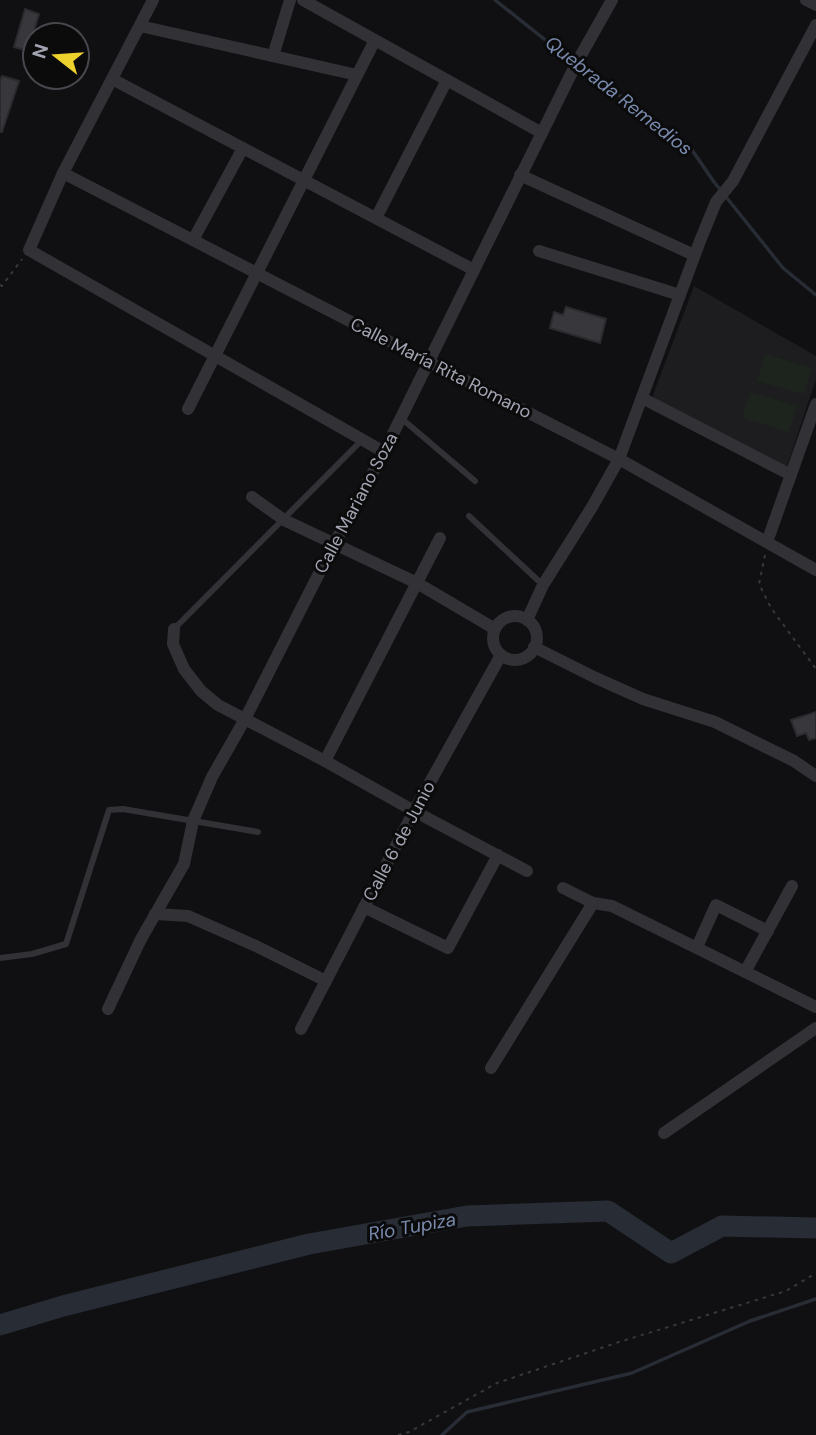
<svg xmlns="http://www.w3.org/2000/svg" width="816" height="1435" viewBox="0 0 816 1435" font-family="'DM Sans',sans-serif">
  <rect width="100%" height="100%" fill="#101012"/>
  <polygon fill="#1d1c1e" points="694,286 816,356 816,379 787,466 783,467 655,401 653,395"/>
  <g fill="#1d241e">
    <polygon points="765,354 812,368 804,394 757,381"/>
    <polygon points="750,392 797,406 789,432 742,418"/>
  </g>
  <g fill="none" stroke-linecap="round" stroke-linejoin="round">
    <g stroke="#272c35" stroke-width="3.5">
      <polyline points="495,0 573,62"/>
      <polyline points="579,66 690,147 714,182 783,268 816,295"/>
      <polyline points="442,1435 467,1412 632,1373 750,1321 816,1299"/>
    </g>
    <polyline stroke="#272c35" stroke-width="21" points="0,1325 63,1306 309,1244 467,1216 608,1211 671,1253 722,1226 816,1228"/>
  </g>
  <g fill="#38383c" stroke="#2b2a2e" stroke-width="2">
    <polygon points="25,9 39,14 28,51 14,47"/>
    <polygon points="2,76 19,81 2,132 0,132 0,81"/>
    <polygon points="566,307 606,319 600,343 550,328 554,312 563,315"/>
    <polygon points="816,712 816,738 809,740 806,733 797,736 791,720"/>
  </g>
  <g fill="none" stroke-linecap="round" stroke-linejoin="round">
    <g stroke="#37383d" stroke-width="2" stroke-dasharray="3.5 5" stroke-linecap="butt">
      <polyline points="0,285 2,286 22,259"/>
      <polyline points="765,555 759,584 771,608 816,669"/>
      <polyline points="398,1435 409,1432 497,1383 619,1342 786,1291 816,1273"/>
    </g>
    <g stroke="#313136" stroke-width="6">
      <polyline points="401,418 475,481"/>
      <polyline points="469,516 543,585"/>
      <polyline points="174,629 362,440"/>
      <polyline points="0,958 32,954 66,944 109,810 123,809 258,832"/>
    </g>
    <g stroke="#313136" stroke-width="12">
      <polyline points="153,0 63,173 29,250 384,452"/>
      <polyline points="303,0 542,133"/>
      <polyline points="806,0 816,5"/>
      <polyline points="140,26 357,75"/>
      <polyline points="273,56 290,0"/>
      <polyline points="112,79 474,270"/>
      <polyline points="63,173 429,362 619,459 816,570"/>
      <polyline points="520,175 694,255"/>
      <polyline points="376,218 447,80"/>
      <polyline points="193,240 243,148"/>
      <polyline points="539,251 680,295"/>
      <polyline points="642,398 791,475"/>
      <polyline points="188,409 375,40"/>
      <polyline points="252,497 284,520 417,583 495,629"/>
      <polyline points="767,542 816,404"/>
      <circle cx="515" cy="638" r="22"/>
      <polyline points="527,620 543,585 592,507 619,459 700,241 716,202 733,181 816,25"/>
      <polyline points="174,629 173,644 184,669 201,691 218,705 325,761 414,811 527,871"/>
      <polyline points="534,647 596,678 643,699 715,722 794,761 816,776"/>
      <polyline points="325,761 440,538"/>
      <polyline points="563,888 593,903 612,906 816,1007"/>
      <polyline points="364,907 448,948 498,855"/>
      <polyline points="155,914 188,916 256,946 326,981"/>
      <polyline points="697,947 716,905 768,931"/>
      <polyline points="745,972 792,886"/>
      <polyline points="108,1009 141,939 184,864 193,821 212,777 245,719 334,544 384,452 576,64 612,0"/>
      <polyline points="301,1029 414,811 501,655"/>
      <polyline points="491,1068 593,903"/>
      <polyline points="664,1133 816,1028"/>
    </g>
  </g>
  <g text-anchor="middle" stroke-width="6" stroke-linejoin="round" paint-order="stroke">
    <g font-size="18" fill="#a2a4b2" stroke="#0b0b0c">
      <text transform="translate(441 368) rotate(27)" y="6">Calle María Rita Romano</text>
      <text transform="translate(356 503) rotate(-62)" y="6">Calle Mariano Soza</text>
      <text transform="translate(399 841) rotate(-62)" y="6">Calle 6 de Junio</text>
    </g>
    <g font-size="19" font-style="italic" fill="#798aad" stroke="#0b0b0c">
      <text transform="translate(619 95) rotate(38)" y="7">Quebrada Remedios</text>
      <text transform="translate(412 1226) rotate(-10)" y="7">Río Tupiza</text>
    </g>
  </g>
  <g transform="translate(56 56) rotate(287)"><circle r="33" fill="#0b0b0c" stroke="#47484e" stroke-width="2"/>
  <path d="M0-5L12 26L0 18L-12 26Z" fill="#edd12d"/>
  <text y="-10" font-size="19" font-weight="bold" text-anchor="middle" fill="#a2a4b2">N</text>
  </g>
</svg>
